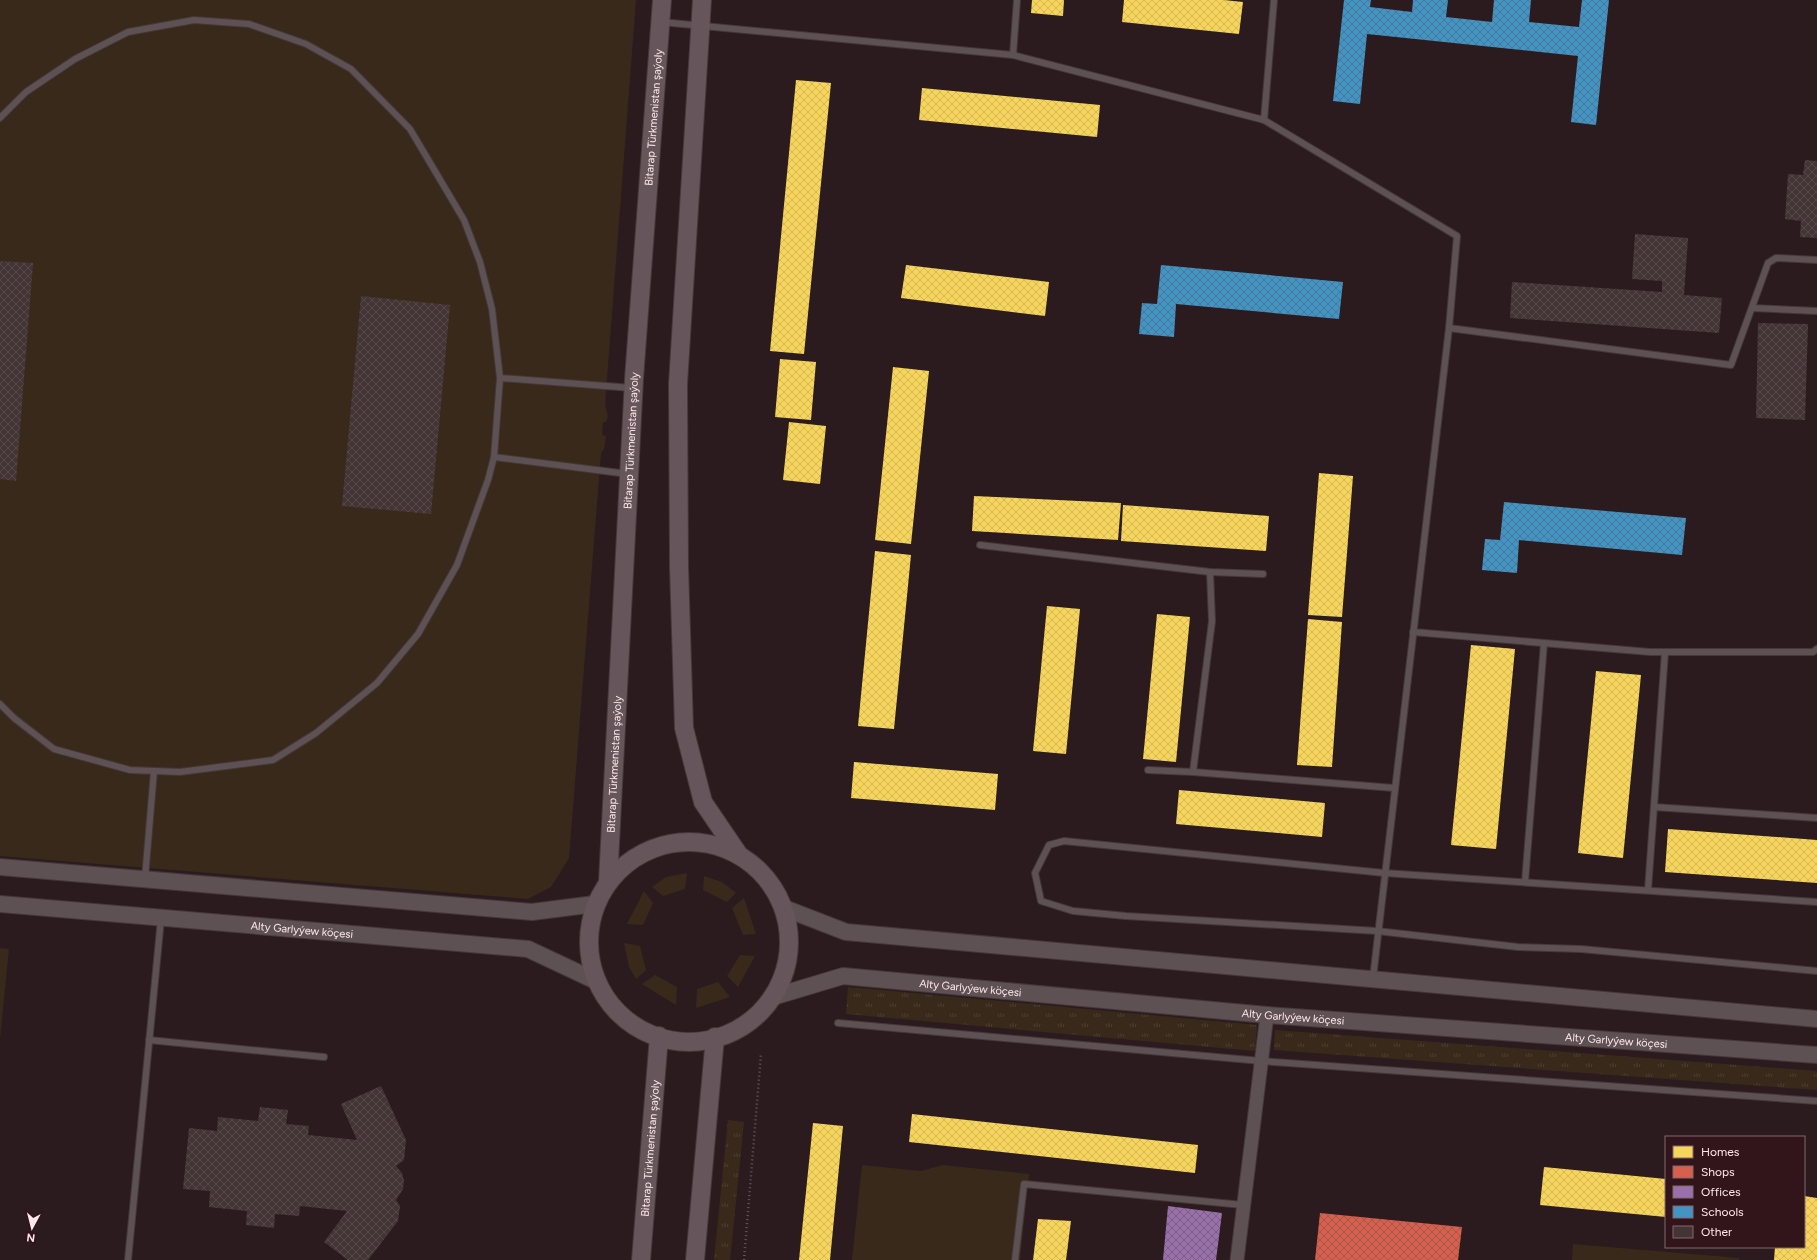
<svg xmlns="http://www.w3.org/2000/svg" width="1817" height="1260" viewBox="0 0 1817 1260" font-family="Figtree,sans-serif">
  <defs>
    <pattern id="grass-tufts" width="24" height="20" patternUnits="userSpaceOnUse"><rect width="24" height="20" fill="#39291b"/><path d="M3 7l-1-3M5 7V3M7 7l1-3M15 17l-1-3M17 17v-4M19 17l1-3" fill="none" stroke="#4d3e31"/></pattern>
    <pattern id="homes-cross-hatch" width="8" height="8" patternUnits="userSpaceOnUse"><rect width="8" height="8" fill="#f6d55c"/><path d="M0 0l8 8M0 8l8-8" fill="none" stroke="#d4b858"/></pattern>
    <pattern id="shops-cross-hatch" width="8" height="8" patternUnits="userSpaceOnUse"><rect width="8" height="8" fill="#d6604d"/><path d="M0 0l8 8M0 8l8-8" fill="none" stroke="#a6574b"/></pattern>
    <pattern id="offices-cross-hatch" width="8" height="8" patternUnits="userSpaceOnUse"><rect width="8" height="8" fill="#9970ab"/><path d="M0 0l8 8M0 8l8-8" fill="none" stroke="#7a5f83"/></pattern>
    <pattern id="schools-cross-hatch" width="8" height="8" patternUnits="userSpaceOnUse"><rect width="8" height="8" fill="#4393c3"/><path d="M0 0l8 8M0 8l8-8" fill="none" stroke="#467898"/></pattern>
    <pattern id="building-cross-hatch" width="8" height="8" patternUnits="userSpaceOnUse"><rect width="8" height="8" fill="#433435"/><path d="M0 0l8 8M0 8l8-8" fill="none" stroke="#564849"/></pattern>
  </defs>
  <rect width="100%" height="100%" fill="#2b1b1e"/>
  <g fill="url(#grass-tufts)">
    <polygon points="848,987 1257,1025 1255,1051 846,1014"/>
    <polygon points="1275,1030 1817,1071 1817,1090 1274,1050"/>
    <polygon points="728,1120 744,1122 730,1260 714,1260"/>
  </g>
  <g fill="#39291b">
    <polygon points="0,0 636,0 605,405 608,416 606,422 603,422 602,435 606,436 604,449 601,453 569,858 551,887 528,899 0,856"/>
    <polygon points="687,873 685,889 663,896 652,887 666,877"/>
    <polygon points="704,876 722,882 736,893 727,902 703,890"/>
    <polygon points="644,891 653,903 643,925 627,924"/>
    <polygon points="744,898 756,934 743,935 732,908"/>
    <polygon points="624,943 640,946 646,970 636,979 629,967"/>
    <polygon points="0,948 9,949 0,1039"/>
    <polygon points="740,955 755,956 738,987 727,976"/>
    <polygon points="655,975 677,987 676,1005 642,984"/>
    <polygon points="718,982 730,997 696,1008 697,989"/>
    <polygon points="862,1165 921,1171 943,1165 1029,1174 1020,1260 852,1260"/>
    <polygon points="1573,1244 1739,1258 1739,1260 1572,1260"/>
  </g>
  <g fill="url(#homes-cross-hatch)">
    <polygon points="1032,0 1064,0 1063,16 1031,13"/>
    <polygon points="1124,0 1224,0 1243,2 1239,34 1122,22"/>
    <polygon points="796,80 831,83 804,354 770,351"/>
    <polygon points="922,88 1100,105 1097,137 919,120"/>
    <polygon points="906,265 1049,282 1045,316 901,298"/>
    <polygon points="780,359 816,362 811,420 775,417"/>
    <polygon points="893,367 929,371 911,544 875,540"/>
    <polygon points="789,422 826,426 820,484 783,480"/>
    <polygon points="1319,473 1353,476 1342,617 1308,615"/>
    <polygon points="974,496 1121,503 1118,540 972,531"/>
    <polygon points="1123,505 1269,516 1266,551 1121,541"/>
    <polygon points="875,551 911,555 894,729 858,726"/>
    <polygon points="1047,606 1080,609 1066,754 1033,751"/>
    <polygon points="1157,614 1190,617 1176,762 1143,759"/>
    <polygon points="1308,619 1342,622 1332,767 1297,765"/>
    <polygon points="1471,645 1515,649 1496,849 1451,845"/>
    <polygon points="1596,671 1641,675 1623,858 1578,853"/>
    <polygon points="854,762 998,774 995,810 851,798"/>
    <polygon points="1179,790 1325,803 1322,837 1176,824"/>
    <polygon points="1668,829 1817,840 1817,883 1665,872"/>
    <polygon points="912,1114 1198,1145 1195,1173 909,1142"/>
    <polygon points="813,1123 843,1126 830,1260 799,1260"/>
    <polygon points="1544,1167 1666,1179 1666,1217 1540,1205"/>
    <polygon points="1804,1196 1817,1198 1817,1260 1774,1260 1775,1247 1804,1247"/>
    <polygon points="1038,1219 1071,1221 1066,1260 1033,1260"/>
  </g>
  <polygon fill="url(#shops-cross-hatch)" points="1320,1213 1462,1227 1458,1260 1315,1260"/>
  <polygon fill="url(#offices-cross-hatch)" points="1168,1206 1222,1213 1216,1260 1163,1260"/>
  <g fill="url(#schools-cross-hatch)">
    <polygon points="1344,0 1371,0 1370,7 1412,12 1413,0 1448,0 1446,17 1492,22 1494,0 1531,0 1529,22 1579,27 1582,0 1609,0 1596,125 1571,122 1578,56 1367,34 1360,104 1333,101"/>
    <polygon points="1161,265 1343,282 1339,319 1176,304 1174,337 1139,334 1142,303 1157,304"/>
    <polygon points="1504,502 1686,518 1682,555 1519,540 1517,573 1482,570 1485,539 1500,540"/>
  </g>
  <g fill="url(#building-cross-hatch)">
    <polygon points="1805,160 1817,161 1817,238 1800,237 1801,221 1785,219 1788,174 1803,175"/>
    <polygon points="1635,234 1688,238 1684,295 1722,298 1719,333 1510,318 1512,282 1662,292 1662,281 1632,279"/>
    <polygon points="0,261 33,263 16,481 0,479"/>
    <polygon points="361,296 450,305 431,514 342,506"/>
    <polygon points="1758,323 1808,324 1805,420 1756,418"/>
    <polygon points="381,1086 406,1140 404,1160 396,1166 402,1173 404,1181 403,1189 396,1200 400,1206 398,1221 368,1260 348,1260 324,1242 347,1211 300,1206 299,1216 275,1214 274,1228 246,1225 247,1211 209,1207 210,1191 183,1189 189,1128 217,1131 218,1117 258,1121 260,1107 288,1110 286,1124 309,1126 308,1135 357,1140 341,1104"/>
  </g>
  <g fill="none" stroke-linecap="round" stroke-linejoin="round">
    <defs>
      <g id="service">
        <polyline points="661,22 1013,55 1264,120 1457,236 1449,328 1373,978"/>
        <polyline points="1013,55 1017,0"/>
        <polyline points="0,118 26,92 75,59 128,32 194,20 249,24 306,44 351,69 410,129 464,220 480,262 492,309 500,378 632,388"/>
        <polyline points="1264,120 1274,0"/>
        <polyline points="1752,308 1817,311"/>
        <polyline points="1449,328 1731,365 1768,263 1776,258 1817,260"/>
        <polyline points="494,457 500,378"/>
        <polyline points="980,545 1210,572 1263,574"/>
        <polyline points="1413,632 1650,652 1813,652 1817,649"/>
        <polyline points="0,704 14,718 54,749 130,770 180,772 273,760 316,733 377,683 418,634 457,565 488,480 494,457 628,474"/>
        <polyline points="1148,770 1193,772 1394,788"/>
        <polyline points="1193,772 1212,621 1210,572"/>
        <polyline points="1654,807 1817,818"/>
        <polyline points="145,878 154,771"/>
        <polyline points="1525,882 1544,643"/>
        <polyline points="1648,890 1665,652"/>
        <polyline points="1817,902 1384,873 1064,841 1049,845 1035,873 1041,901 1073,911 1126,916 1377,931 1518,947 1581,949 1817,971"/>
        <polyline points="838,1023 1261,1061 1817,1101"/>
        <polyline points="149,1040 324,1057"/>
        <polyline points="128,1260 161,919"/>
        <polyline points="1015,1260 1024,1184 1243,1205"/>
      </g>
      <polyline id="minor" points="1237,1260 1267,1015"/>
      <g id="tertiary">
        <polyline points="0,867 532,912 595,904"/>
        <path id="s1" d="M0,904L528,949L596,981"/>
        <polyline points="784,908 846,932 1817,1019"/>
        <path id="s2" d="M773,997L843,976L1267,1015L1817,1055"/>
      </g>
      <g id="secondary">
        <polyline points="702,0 678,384 679,567 684,728 703,802 739,855"/>
        <circle cx="689" cy="942" r="100"/>
        <path id="s3" d="M608,882L634,379L662,0"/>
        <path id="s4" d="M641,1260L659,1036"/>
        <polyline points="695,1260 715,1037"/>
      </g>
    </defs>
    <use href="#service" stroke="#46383a" stroke-width="8"/>
    <use href="#minor" stroke="#46383a" stroke-width="15"/>
    <use href="#tertiary" stroke="#46383a" stroke-width="18"/>
    <use href="#secondary" stroke="#46383a" stroke-width="20"/>
    <polyline stroke="#64585a" stroke-width="2.5" stroke-dasharray="1 3" stroke-linecap="butt" points="744,1260 761,1054"/>
    <use href="#service" stroke="#5e5154" stroke-width="6"/>
    <use href="#minor" stroke="#5e5154" stroke-width="13"/>
    <use href="#tertiary" stroke="#5e5154" stroke-width="16"/>
    <use href="#secondary" stroke="#66565b" stroke-width="18"/>
  </g>
  <g text-anchor="middle" stroke-width="4" stroke-linejoin="round" paint-order="stroke">
    <g font-size="11" fill="#ffe8ec" stroke="#32141b">
      <text dy="4" stroke="none"><textPath href="#s3" startOffset="766">Bitarap Türkmenistan şaýoly</textPath></text>
      <text dy="4" stroke="none"><textPath href="#s3" startOffset="442">Bitarap Türkmenistan şaýoly</textPath></text>
      <text dy="4" stroke="none"><textPath href="#s3" startOffset="118">Bitarap Türkmenistan şaýoly</textPath></text>
      <text dy="4" stroke="none"><textPath href="#s1" startOffset="303">Alty Garlyýew köçesi</textPath></text>
      <text dy="4" stroke="none"><textPath href="#s2" startOffset="201">Alty Garlyýew köçesi</textPath></text>
      <text dy="4" stroke="none"><textPath href="#s2" startOffset="525">Alty Garlyýew köçesi</textPath></text>
      <text dy="4" stroke="none"><textPath href="#s2" startOffset="849">Alty Garlyýew köçesi</textPath></text>
      <text dy="4" stroke="none"><textPath href="#s4" startOffset="112">Bitarap Türkmenistan şaýoly</textPath></text>
    </g>
  </g>
  <rect x="1665" y="1136" width="140" height="112" fill="#32141b" stroke="#84696f"/>
  <rect x="1673" y="1146" width="20" height="12" fill="#f6d55c" stroke="#84696f"/>
  <text x="1701" y="1156" font-size="12" fill="#ffe8ec">Homes</text>
  <rect x="1673" y="1166" width="20" height="12" fill="#d6604d" stroke="#84696f"/>
  <text x="1701" y="1176" font-size="12" fill="#ffe8ec">Shops</text>
  <rect x="1673" y="1186" width="20" height="12" fill="#9970ab" stroke="#84696f"/>
  <text x="1701" y="1196" font-size="12" fill="#ffe8ec">Offices</text>
  <rect x="1673" y="1206" width="20" height="12" fill="#4393c3" stroke="#84696f"/>
  <text x="1701" y="1216" font-size="12" fill="#ffe8ec">Schools</text>
  <rect x="1673" y="1226" width="20" height="12" fill="#433435" stroke="#84696f"/>
  <text x="1701" y="1236" font-size="12" fill="#ffe8ec">Other</text>
  <g transform="translate(32 1228) rotate(187)" stroke="#32141b" stroke-width="3" paint-order="stroke">
  <path d="M0-3L7 15L0 10L-7 15Z" fill="#ffe8ec"/>
  <text y="-6" font-size="11" font-weight="bold" text-anchor="middle" fill="#ffe8ec">N</text>
  </g>
</svg>
